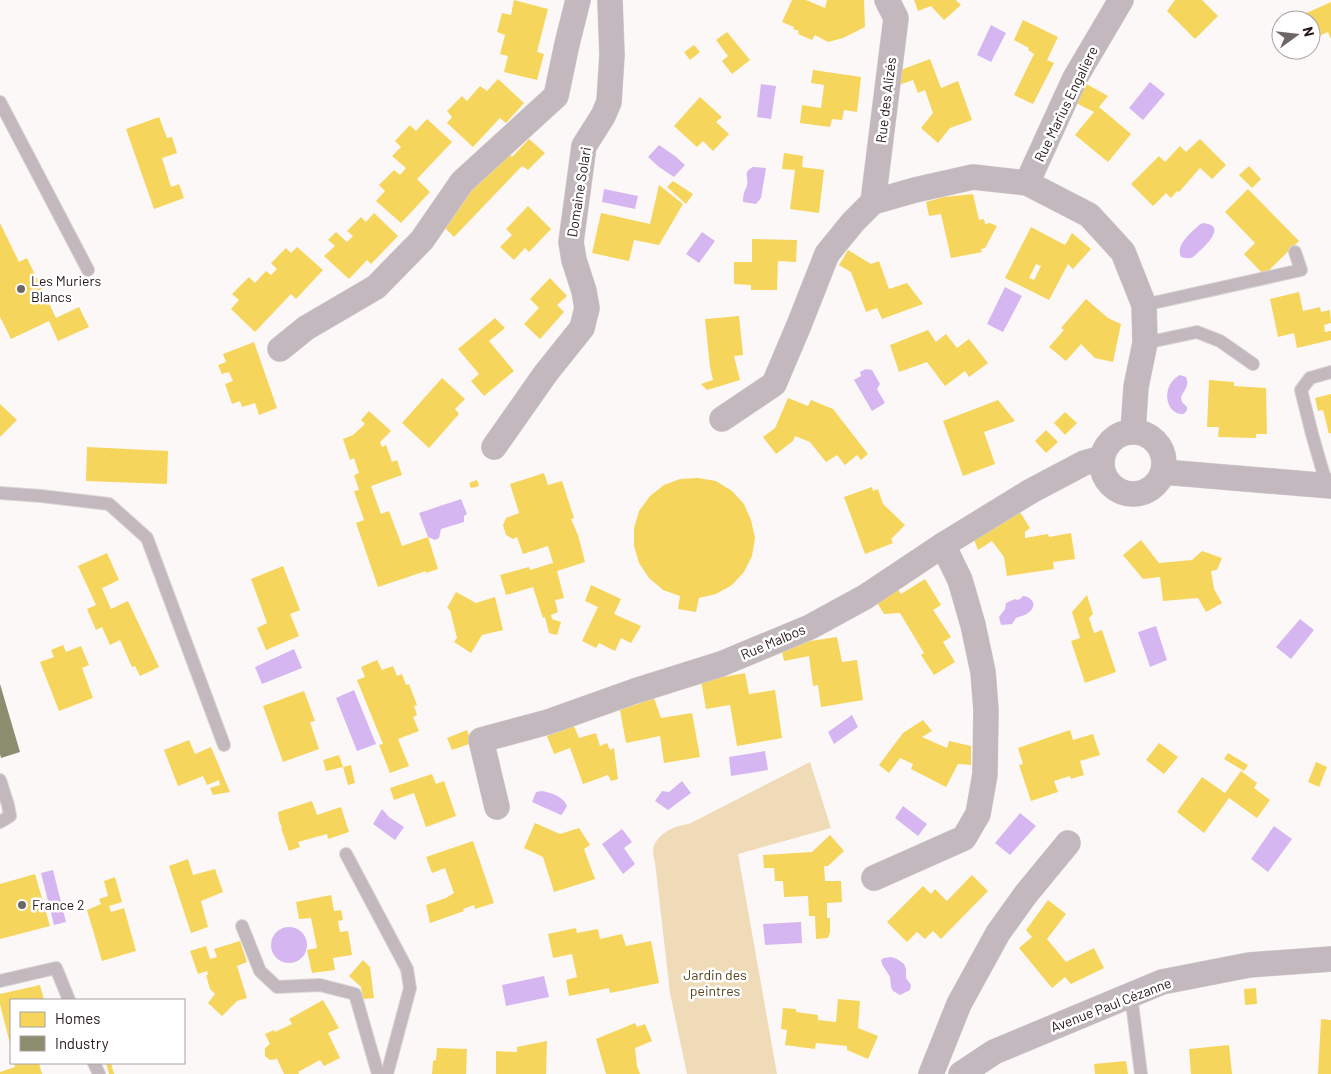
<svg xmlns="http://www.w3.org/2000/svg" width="1331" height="1074" viewBox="0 0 1331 1074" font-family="Barlow,sans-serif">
  <rect width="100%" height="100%" fill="#fdf8f8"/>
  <path fill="#efdbb7" d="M810,762L831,828L738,854L777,1074H687L670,993L655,862C654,858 653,854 653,850C655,834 676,825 689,824Z"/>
  <g fill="#d6b6f0">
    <polygon points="991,25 1006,33 991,62 977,55"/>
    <polygon points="1150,82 1165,94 1143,120 1129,108"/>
    <polygon points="761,84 776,86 771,119 757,117"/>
    <polygon points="659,145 675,156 685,165 674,177 659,167 648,157"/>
    <path d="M753,167L766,168L761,198L756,204L743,202C743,199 743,196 744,193C744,192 747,187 747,185C749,176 742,173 753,167Z"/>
    <polygon points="604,189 638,196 635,209 602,202"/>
    <path d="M1203,223C1225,225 1210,241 1202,249C1199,251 1196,255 1193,257C1189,259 1185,258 1181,257C1175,245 1191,233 1199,225Z"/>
    <polygon points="702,232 715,241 699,263 686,254"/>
    <polygon points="1005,287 1022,296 1003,332 987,324"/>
    <polygon points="866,369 872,370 880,384 877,389 885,403 872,411 854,380 861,376 860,372"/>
    <path d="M1180,375L1186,377C1190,386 1184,390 1181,397L1182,402L1187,407V410L1184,414C1165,416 1160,385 1180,375Z"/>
    <polygon points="461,499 467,514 464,516 464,522 441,529 439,538 435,540 428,537 419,513"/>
    <path d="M1023,596C1033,597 1038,606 1028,613C1025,616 1020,616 1016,618L1012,624L1001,625L999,617L1005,609L1006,603L1015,599L1017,600L1020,599Z"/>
    <polygon points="1300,619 1314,630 1291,659 1276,647"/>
    <polygon points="1156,626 1167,660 1150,667 1138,632"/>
    <polygon points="294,649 302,668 262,684 255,667"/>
    <polygon points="354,690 376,744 357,751 336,698"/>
    <polygon points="852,715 858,727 834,744 828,732"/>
    <polygon points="765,751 768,770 731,776 729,757"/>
    <polygon points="682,781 691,793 668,810 655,801 662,791 669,792"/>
    <path d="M542,791C551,793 563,796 567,806L563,813L561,815L532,802L536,792Z"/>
    <polygon points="903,806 927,824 918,836 895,818"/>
    <polygon points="382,809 389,817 404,827 395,840 373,824"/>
    <polygon points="1020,813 1036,826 1010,855 995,843"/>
    <polygon points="1274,826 1292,839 1268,872 1251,859"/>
    <polygon points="622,829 632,842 624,848 635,864 623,874 602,844"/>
    <polygon points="53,870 66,922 54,925 41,873"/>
    <polygon points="801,922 802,943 765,945 763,924"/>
    <circle cx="289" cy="945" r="18"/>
    <polygon points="891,957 897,959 904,964 906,969 906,978 911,985 910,990 900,995 893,991 891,987 890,977 882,964 881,960 884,958"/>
    <polygon points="544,976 549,997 506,1006 502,985"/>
  </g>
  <g fill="#f6d55c" fill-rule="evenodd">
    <polygon points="514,0 548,9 537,52 544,54 537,80 504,72 508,56 500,54 505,35 497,32 502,13 511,15"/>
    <polygon points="792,0 806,0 825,8 827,0 864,0 865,27 843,38 828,42 815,35 812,40 798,34 799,31 793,29 794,27 782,22"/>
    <polygon points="914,0 956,0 961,5 944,20 931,6 918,11"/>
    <polygon points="1175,0 1202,0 1218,16 1195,39 1167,11"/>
    <polygon points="1331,2 1331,39 1328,32 1312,39 1311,20 1304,20 1302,15"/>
    <polygon points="1023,20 1058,37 1047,60 1054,63 1033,104 1014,95 1034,54 1028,50 1029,48 1014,40"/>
    <polygon points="727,32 750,60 732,74 722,61 728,56 716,40"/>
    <polygon points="694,45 700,52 690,60 684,52"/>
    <polygon points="930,59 941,88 958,81 972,120 950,128 938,143 921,128 933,113 925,90 918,93 913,80 896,86 898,71"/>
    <polygon points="813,70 861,77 857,112 844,110 842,120 832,119 830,127 800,123 802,105 821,108 824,85 811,83"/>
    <polygon points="498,79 524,103 506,123 500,118 473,147 447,123 452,117 447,111 462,96 467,101 480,86 487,91"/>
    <polygon points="1083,82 1108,96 1099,107 1131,134 1108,162 1075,135 1094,112 1074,102"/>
    <polygon points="700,97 722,117 716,122 729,134 713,151 703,141 697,147 674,126"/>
    <polygon points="159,117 167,138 172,137 177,153 162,158 171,187 179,184 184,198 154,209 126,129"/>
    <polygon points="427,119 452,142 417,179 430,192 401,223 376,201 385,191 379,185 394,170 400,175 406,168 392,156 401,147 395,141 410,125 416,131"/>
    <polygon points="529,139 545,153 528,170 522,166 454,237 440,223 508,152 512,157"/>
    <polygon points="1200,139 1226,165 1212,179 1200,168 1179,192 1177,191 1171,198 1166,193 1153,206 1131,184 1159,156 1165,162 1180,146 1186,152"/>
    <polygon points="784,153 803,156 802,167 824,170 819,213 790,209 795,170 782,169"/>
    <polygon points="1249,166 1261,179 1252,188 1239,175"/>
    <polygon points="673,181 693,194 686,204 667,187"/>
    <polygon points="659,185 683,204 659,245 634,240 629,261 592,253 601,213 650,224"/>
    <polygon points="1248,189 1299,241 1264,275 1244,254 1255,243 1225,212"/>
    <polygon points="973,194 979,220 984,219 985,224 990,223 997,226 985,248 981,249 982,252 951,258 941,214 929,216 926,202 944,197"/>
    <polygon points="528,206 551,229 529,252 525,248 514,260 500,247 512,235 506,229"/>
    <polygon points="374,213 398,236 371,264 367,260 349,279 324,256 335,246 328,240 336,232 347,242 353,236 347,231 361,217 366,222"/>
    <polygon points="0,223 19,262 27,258 56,318 79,307 89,327 58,341 49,321 11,339 0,317"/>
    <path d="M1031,227L1065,245L1072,233L1091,249L1073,269L1068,264L1049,300L1005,278ZM1036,264L1041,266L1034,280L1029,278Z"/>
    <polygon points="752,239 797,240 796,262 778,261 777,290 751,290 751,285 734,284 734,262 752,262"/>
    <polygon points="297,247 323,270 296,299 291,294 255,332 231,309 239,300 232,294 249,277 255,283 266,271 271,275 277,269 271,263 286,248 291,253"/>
    <polygon points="848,250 871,264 879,261 889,289 907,283 923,304 882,319 877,308 866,312 851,272 839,265"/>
    <polygon points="550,278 567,296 557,305 564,312 540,339 524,324 539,308 530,299"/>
    <polygon points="1299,292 1303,311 1320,307 1321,312 1330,310 1331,323 1324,325 1325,332 1331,331 1331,340 1297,348 1294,333 1278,337 1270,299"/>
    <polygon points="1086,299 1108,318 1121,324 1113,362 1095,358 1081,344 1066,361 1049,347 1064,330 1061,328"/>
    <polygon points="739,316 743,355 734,356 740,380 707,390 701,384 713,380 710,367 705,319"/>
    <polygon points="495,318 505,328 489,341 514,371 484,396 471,381 479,374 458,349"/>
    <polygon points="928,330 936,342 946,334 957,348 969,339 988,363 969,377 965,371 945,386 927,362 899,372 890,345"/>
    <polygon points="254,342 277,408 259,415 255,403 242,407 240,401 232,404 225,384 233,381 229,372 222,374 218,365 226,362 223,354"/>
    <polygon points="442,378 465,399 455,409 459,414 429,448 402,423"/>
    <polygon points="1209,380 1234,382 1234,386 1266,388 1267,434 1256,434 1256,438 1218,437 1219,427 1207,427"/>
    <polygon points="1331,394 1331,433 1329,434 1323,410 1318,411 1315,398"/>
    <polygon points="788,398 808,406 811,400 833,409 868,454 861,460 857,455 845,465 837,455 826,462 810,442 795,436 793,441 776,454 763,437 775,428"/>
    <polygon points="998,400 1015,421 984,432 995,464 963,476 943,421"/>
    <polygon points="0,404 17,420 0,437"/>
    <polygon points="369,411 391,431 380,442 382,447 386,445 392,462 397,460 402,475 371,486 381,514 389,511 402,546 428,537 438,569 426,573 426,571 378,587 356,523 364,520 354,491 359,490 354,475 359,473 354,458 350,460 343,439 353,435 365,424 361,420"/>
    <polygon points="1065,412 1077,423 1065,435 1054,423"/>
    <polygon points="1046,430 1058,442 1046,453 1035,441"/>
    <polygon points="87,447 168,451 167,484 86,481"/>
    <polygon points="544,473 548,485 562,481 574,518 571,519 578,535 585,562 557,571 564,598 555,600 558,612 551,615 552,619 561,622 557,635 549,633 545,617 543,618 533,587 506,595 500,575 529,567 530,570 553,563 548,546 523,554 517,537 513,539 506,535 503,525 506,518 519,513 510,484"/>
    <polygon points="698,478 716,481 732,491 744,504 751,520 755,538 752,556 744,572 732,585 716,594 699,598 696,612 678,609 680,596 663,590 649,578 639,563 634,546 634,528 639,511 650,496 664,485 680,479"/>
    <polygon points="477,480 479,486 471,488 469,483"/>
    <polygon points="872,487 873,491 878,489 883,504 905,525 891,539 893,543 865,554 844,497"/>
    <polygon points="1018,509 1030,528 1025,532 1025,538 1048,534 1049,537 1071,533 1075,559 1053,562 1054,569 1007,576 1004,557 992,541 978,550 973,537"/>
    <polygon points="1141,540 1159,563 1192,560 1202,551 1222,558 1217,570 1211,571 1214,589 1222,603 1206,612 1198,598 1163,601 1160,577 1143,579 1123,555"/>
    <polygon points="107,553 119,580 102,588 111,609 128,601 159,667 140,676 135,666 132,667 120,640 110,645 102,627 96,630 87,609 96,605 78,566"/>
    <polygon points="283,566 300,610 290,614 299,636 266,650 257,628 267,623 251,579"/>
    <polygon points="925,579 941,605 933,610 951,637 943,642 955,662 934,675 921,655 924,653 900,613 884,614 876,601 897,588 901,594"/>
    <polygon points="591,585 621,599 614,614 641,626 631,643 621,638 615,651 599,643 596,648 582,641 598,607 585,601"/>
    <polygon points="456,592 476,603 495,597 503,630 482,635 471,653 454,642 457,638 450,610 447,608"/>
    <polygon points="1087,595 1093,614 1089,618 1094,633 1102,630 1116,672 1085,683 1071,641 1080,638 1072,612"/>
    <polygon points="837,637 842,662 857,660 863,700 821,707 818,685 813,686 809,656 784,661 782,652 810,641"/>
    <polygon points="63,645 66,652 81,646 89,665 82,668 93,698 59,711 40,662 54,657 51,650"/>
    <polygon points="377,660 382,670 393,666 397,676 402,674 406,685 409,684 417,705 414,706 417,715 413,717 419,731 398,739 409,766 390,773 379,745 383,744 357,680 365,677 361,667"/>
    <polygon points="745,673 749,694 775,690 782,738 737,746 730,705 706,709 701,681"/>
    <polygon points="304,691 315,721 310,722 319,749 283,762 263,706"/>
    <polygon points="654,698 661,718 692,713 700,757 664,763 660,736 626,743 620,710"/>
    <polygon points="923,720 932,731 922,737 947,748 949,741 971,746 971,765 958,764 946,787 911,769 913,764 900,758 889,773 879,765 903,733"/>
    <polygon points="574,726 579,738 596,733 600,746 607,743 610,750 614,748 618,779 611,781 608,775 583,784 570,748 554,754 547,736"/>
    <polygon points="467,730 472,743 452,750 447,738"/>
    <polygon points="1070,730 1073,740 1093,734 1100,755 1080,761 1084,775 1071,779 1070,776 1054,781 1058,792 1031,801 1019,765 1023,764 1018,748"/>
    <polygon points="189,740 195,754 211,747 230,792 213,795 210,788 220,785 219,780 207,785 203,776 178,786 164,750"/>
    <polygon points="1159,743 1178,757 1164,774 1146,760"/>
    <polygon points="1228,753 1248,765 1244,771 1224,759"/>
    <polygon points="339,755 343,767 351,765 355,783 348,785 343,767 326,771 323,760"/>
    <polygon points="1316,762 1327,767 1319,787 1308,782"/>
    <polygon points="1241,771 1257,783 1254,788 1270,800 1257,818 1229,798 1204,833 1177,812 1202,777 1225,793"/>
    <polygon points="432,774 436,784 444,781 456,816 426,827 414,793 394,800 390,788"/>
    <polygon points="312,801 317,815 341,807 349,832 328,839 327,834 298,842 300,847 289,851 281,828 282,828 279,820 278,812"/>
    <polygon points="535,823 560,834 579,828 590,845 584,849 595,879 554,892 543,857 524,848"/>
    <polygon points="830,835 844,851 828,866 824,866 825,881 841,881 842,902 827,903 827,918 830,918 830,932 828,938 816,939 815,916 809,916 808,896 784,897 783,881 775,881 774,868 764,868 763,855 812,852"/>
    <polygon points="473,841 494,903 475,909 474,905 463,909 464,911 430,923 426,905 446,898 454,893 445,868 432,873 426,857"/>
    <polygon points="188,859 193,875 215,869 223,892 201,901 208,927 191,933 169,866"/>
    <polygon points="35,874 50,926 0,939 0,884"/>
    <polygon points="972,875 988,891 941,939 933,931 925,939 917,932 907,942 887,922 923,886 931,894 935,889 947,901"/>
    <polygon points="115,877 122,902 109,906 111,912 124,908 136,951 102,961 87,910 101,904 99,899 108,896 104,881"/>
    <polygon points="331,895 334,911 341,910 343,920 338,921 340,932 348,931 352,955 333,958 335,970 312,973 307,950 317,948 311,918 299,919 296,902"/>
    <polygon points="1048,900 1066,914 1047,939 1066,962 1094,948 1104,968 1071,984 1065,977 1052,988 1019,948 1032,937 1026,930"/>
    <polygon points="576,928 577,933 598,929 600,939 622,934 626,946 651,941 659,983 610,993 609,988 569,996 566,980 577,977 572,954 553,958 548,934"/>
    <polygon points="240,941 247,962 237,966 247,998 237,1001 222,1016 208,1003 215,994 210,989 206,975 208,975 207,971 198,974 190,951 206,946 210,959 217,957 214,949"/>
    <polygon points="363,960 370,967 374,998 363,999 361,987 349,976"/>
    <polygon points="40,985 44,1000 11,1000 11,1048 0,1004 0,994"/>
    <polygon points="1256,988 1257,1004 1245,1005 1244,989"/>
    <polygon points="838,999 860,1001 858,1028 878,1036 868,1059 847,1050 847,1046 816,1043 815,1049 785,1045 787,1030 781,1029 783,1008 796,1009 796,1012 818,1015 818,1020 836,1022"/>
    <polygon points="323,1000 339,1028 328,1033 340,1058 324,1066 320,1060 298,1072 299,1074 284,1074 277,1059 270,1060 265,1056 265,1048 270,1044 265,1034 274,1030 275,1032 292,1024 289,1019"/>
    <polygon points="1321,1019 1331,1020 1331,1074 1318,1074"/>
    <polygon points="635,1023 637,1027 645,1024 652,1041 635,1048 637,1066 640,1074 606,1074 596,1039"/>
    <polygon points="547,1041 546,1074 496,1074 496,1051 517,1052 517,1047"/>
    <polygon points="1229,1045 1232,1074 1191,1074 1189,1049"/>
    <polygon points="437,1048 467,1049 466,1074 432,1074 433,1061 436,1060"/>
    <polygon points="1126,1061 1128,1074 1095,1074 1094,1064"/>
    <polygon points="14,1063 39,1063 42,1074 0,1074 0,1072 15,1067"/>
    <polygon points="106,1063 111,1063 114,1074 109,1074"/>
  </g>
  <polygon fill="#8c8c6e" points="0,684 20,752 1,758 0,754"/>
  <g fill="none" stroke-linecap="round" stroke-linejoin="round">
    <defs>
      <g id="service">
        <polyline points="0,102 88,270"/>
        <polyline points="1144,305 1301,270 1295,252"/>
        <polyline points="1145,343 1197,332 1220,341 1253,364"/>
        <polyline points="1327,486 1312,434 1301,390 1310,378 1331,372"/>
        <polyline points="0,493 41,496 109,504 147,538 224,745"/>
        <polyline points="0,780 8,805 10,816 0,822"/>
        <polyline points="346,854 407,969 410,988 387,1074"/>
        <polyline points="242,926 260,971 277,987 320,985 355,994 378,1074"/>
        <polyline points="0,981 56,968 69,1000"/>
        <polyline points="1131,995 1141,1074"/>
        <polyline points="94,1063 99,1074"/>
      </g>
      <g id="minor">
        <polyline points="1027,183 1075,78 1121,0"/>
        <polyline points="873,202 896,18 887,0"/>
        <polyline points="280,349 306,328 376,287 422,240 462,182 556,96 567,44 578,0"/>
        <polyline points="722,419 774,384 799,325 827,254 853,222 873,202 915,190 973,177 1027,183 1089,215 1123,252 1144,305 1145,343 1136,387 1133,431"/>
        <circle cx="1133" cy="463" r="31"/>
        <polyline points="494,447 546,373 582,328 587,308 584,291 574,260 571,242 584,146 603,116 609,102 612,55 610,0"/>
        <polyline points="1163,472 1331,486"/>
        <polyline points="497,807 481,740 548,722 635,691 721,664 810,627 865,597 943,545 1031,491 1084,463 1102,458"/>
        <polyline points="874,878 964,838 978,814 985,774 986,710 983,672 973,625 960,580 943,545"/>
        <polyline points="931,1074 959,1004 998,933 1026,894 1068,843"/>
        <polyline points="961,1074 994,1052 1162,982 1249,965 1331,959"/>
      </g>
    </defs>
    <use href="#service" stroke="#dad5d5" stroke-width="14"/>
    <use href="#minor" stroke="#dad5d5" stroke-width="26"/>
    <use href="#service" stroke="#c3b8be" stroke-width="12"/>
    <use href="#minor" stroke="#c3b8be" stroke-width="25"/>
  </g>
  <g fill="#716666" stroke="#fff" stroke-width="2">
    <circle cx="21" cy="289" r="5"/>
    <circle cx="22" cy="905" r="5"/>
  </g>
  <g text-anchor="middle" stroke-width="5" stroke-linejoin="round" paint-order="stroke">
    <g font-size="14" fill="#251717" stroke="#fff">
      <text transform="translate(886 100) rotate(-83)" y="5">Rue des Alizés</text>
      <text transform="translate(1066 104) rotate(-64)" y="5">Rue Marius Engaliere</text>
      <text transform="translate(579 192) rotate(-81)" y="5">Domaine Solari</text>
      <text transform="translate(773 642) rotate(-23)" y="5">Rue Malbos</text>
      <text transform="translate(1111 1005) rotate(-21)" y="5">Avenue Paul Cézanne</text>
    </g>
    <g font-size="14" fill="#251717" stroke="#fff" text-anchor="start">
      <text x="31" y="286">Les Muriers<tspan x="31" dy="16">Blancs</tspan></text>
      <text x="32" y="910">France 2</text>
    </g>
    <g font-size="14" fill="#56451c" stroke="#fff">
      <text x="715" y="980">Jardin des<tspan x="715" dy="16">peintres</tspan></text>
    </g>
  </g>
  <rect x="10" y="999" width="175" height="65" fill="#ffffff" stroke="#a8a2a2"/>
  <rect x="20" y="1012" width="25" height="15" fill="#f6d55c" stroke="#a8a2a2"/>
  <text x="55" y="1024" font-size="15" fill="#251717">Homes</text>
  <rect x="20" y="1036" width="25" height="15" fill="#8c8c6e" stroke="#a8a2a2"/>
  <text x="55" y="1049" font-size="15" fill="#251717">Industry</text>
  <g transform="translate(1296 35) rotate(75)"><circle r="24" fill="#ffffff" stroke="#a8a2a2"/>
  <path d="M0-4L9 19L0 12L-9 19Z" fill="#716666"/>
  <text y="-8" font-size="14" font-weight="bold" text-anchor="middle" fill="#251717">N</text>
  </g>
</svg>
